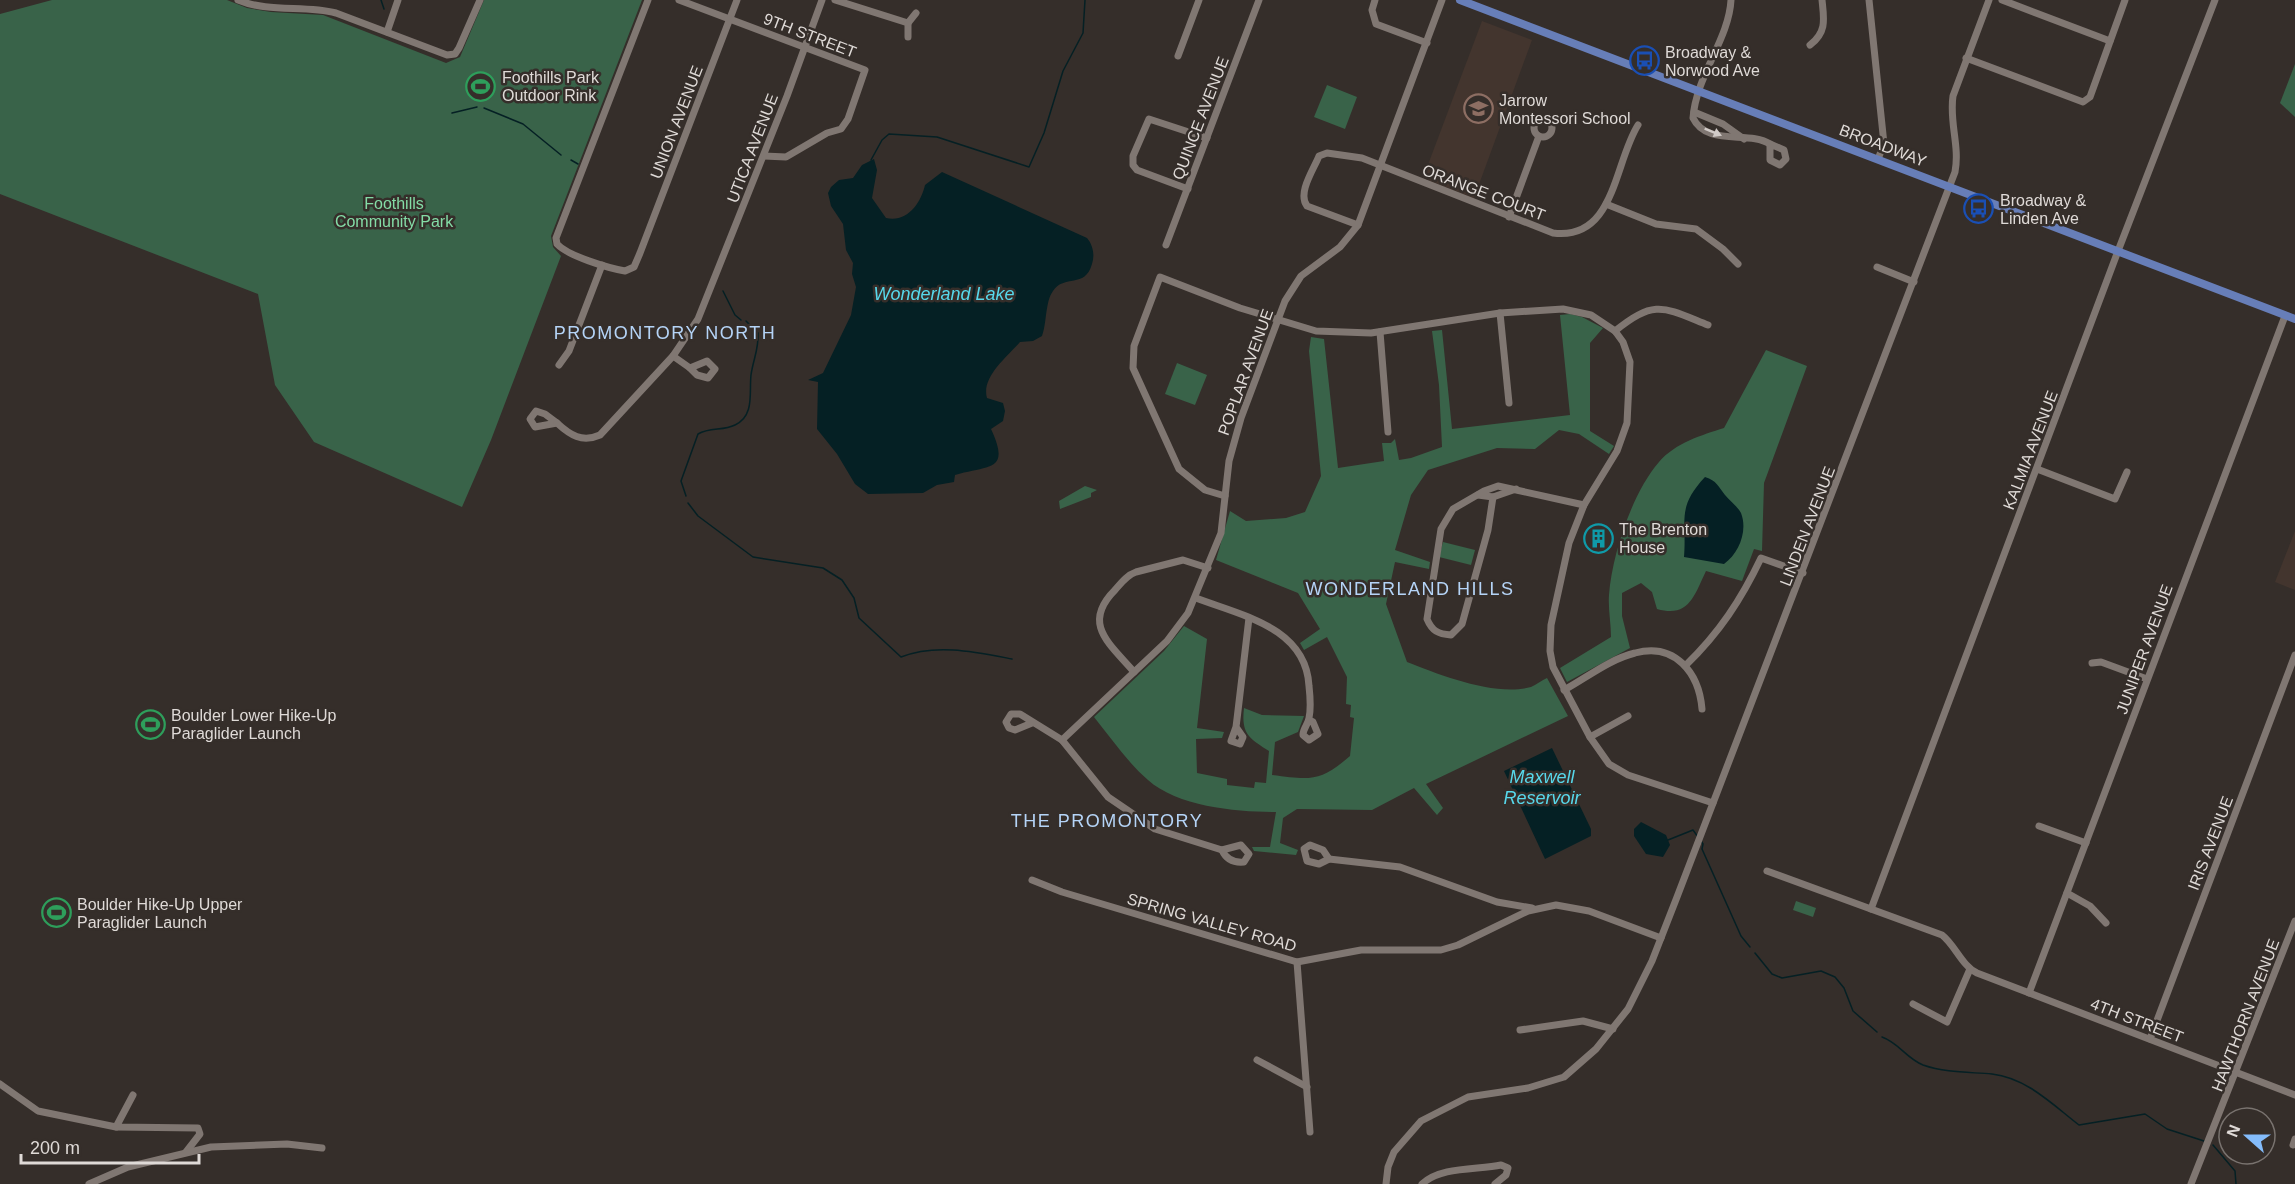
<svg xmlns="http://www.w3.org/2000/svg" width="2295" height="1184" viewBox="0 0 2295 1184" font-family="Arial,sans-serif">
  <rect width="100%" height="100%" fill="#352e2a"/>
  <g fill="#43352e">
    <polygon points="1482,21 1532,40 1474,198 1423,178"/>
    <polygon points="2295,531 2295,590 2275,582"/>
  </g>
  <g fill="#396349">
    <polygon points="52,0 227,0 247,8 271,12 323,15 446,63 460,57 484,0 642,0 551,236 553,247 561,256 491,440 462,507 314,442 275,385 258,294 0,194 0,14"/>
    <polygon points="2295,64 2295,117 2280,103"/>
    <polygon points="1327,85 1357,97 1345,129 1314,117"/>
    <path d="M1570,314L1582,317L1603,328L1590,343V431L1614,446L1609,454L1579,434L1559,430L1535,449L1497,448L1428,470L1411,495L1395,550L1430,562L1429,569L1395,562L1386,604L1407,662C1440,675 1496,697 1531,687C1536,685 1542,680 1547,678L1568,716L1426,784L1443,808L1437,815L1414,788L1372,810L1297,809L1283,818L1280,843L1298,850L1296,855L1254,851L1252,847H1270L1276,812C1238,812 1178,807 1148,780C1128,763 1111,738 1094,717L1164,651L1184,626L1207,639L1197,728L1224,732L1222,738L1196,739L1197,773L1227,779V785L1254,788L1255,782L1266,783L1269,751C1249,738 1241,734 1244,708L1262,715L1304,716L1298,732L1275,742L1272,775C1311,780 1320,782 1350,756L1354,718L1350,717L1351,705L1346,704L1347,677L1327,637L1304,650L1300,643L1320,629L1298,593L1216,560L1230,511L1246,521L1286,518L1305,512L1321,476L1309,351L1311,337L1324,339L1338,468L1384,461L1382,443H1391L1395,439L1399,460L1411,458L1442,447L1439,385L1432,331L1442,330L1452,429L1570,415L1560,315Z"/>
    <path d="M1766,350L1807,366L1764,483L1762,551L1754,549L1742,581L1706,571C1694,596 1689,618 1657,609L1652,592L1641,583L1622,593V616L1630,648L1567,682L1560,668L1611,637C1611,623 1608,609 1609,595C1612,555 1632,493 1659,462C1675,443 1702,435 1724,428Z"/>
    <polygon points="1177,363 1207,375 1195,405 1165,394"/>
    <polygon points="1085,486 1097,490 1091,493 1091,497 1060,509 1059,501"/>
    <polygon points="1443,542 1475,550 1471,565 1439,557"/>
    <polygon points="1796,901 1816,908 1813,917 1793,910"/>
  </g>
  <g fill="#052024">
    <path d="M874,159L877,170L872,198L886,218C907,223 921,203 925,185L942,172L1087,238C1093,245 1095,255 1092,264C1085,289 1064,274 1053,291C1045,302 1047,323 1042,336L1033,341L1020,342C1007,357 981,377 987,398L1003,403L1005,411L1003,421L991,429C1011,472 989,465 955,475L954,482L937,485L923,493L868,494L855,484L837,454L817,429L818,382L808,380L823,373L851,315L856,287L852,274L853,263L846,250L843,224L831,206L828,193L831,187L839,180L853,178L862,165Z"/>
    <path d="M1705,477C1717,481 1718,486 1725,495C1730,501 1738,507 1741,513C1748,531 1739,553 1724,564L1684,557C1687,520 1676,508 1705,477Z"/>
    <polygon points="1552,748 1591,829 1591,836 1545,859 1504,771"/>
    <polygon points="1641,822 1666,835 1670,845 1663,857 1646,854 1634,836 1634,829"/>
  </g>
  <g fill="none" stroke-linecap="round" stroke-linejoin="round">
    <g stroke="#052024" stroke-width="1.5">
      <polyline points="381,0 384,9"/>
      <polyline points="484,108 523,124 561,155"/>
      <polyline points="452,113 477,107"/>
      <polyline points="571,160 578,164"/>
      <polyline points="871,160 882,140 889,134 937,137 1029,167 1044,133 1063,71 1083,33 1085,0"/>
      <polyline points="723,291 735,315 741,320"/>
      <path d="M686,496L681,481L698,434C710,427 723,431 735,425C755,416 749,392 751,375C753,360 759,349 758,333L746,321"/>
      <path d="M688,503L698,516L753,557L823,568L842,580L854,598L859,618L901,657C936,643 976,652 1012,659"/>
      <polyline points="1668,840 1693,830 1698,837"/>
      <polyline points="1701,841 1703,844 1702,849 1741,936 1750,947"/>
      <polyline points="1755,953 1772,974 1782,978 1821,971 1835,977 1844,988 1853,1011 1877,1032"/>
      <path d="M1882,1037C1899,1043 1906,1058 1923,1065C1946,1073 1969,1072 1992,1074C2027,1078 2053,1105 2079,1125L2145,1114L2167,1129L2204,1141"/>
      <polyline points="2213,1145 2235,1171 2236,1184"/>
    </g>
    <g stroke="#807772" stroke-width="7">
      <path d="M238,0C269,13 304,5 336,13L447,55L455,54L459,48L480,0"/>
      <path d="M648,0L556,238L557,244C568,256 608,268 625,271L634,267L640,253L737,0"/>
      <polyline points="679,0 865,70 848,119 841,129 827,133 786,157 764,156"/>
      <polyline points="835,0 908,23 908,37"/>
      <polyline points="1375,0 1372,10 1376,24 1427,43"/>
      <path d="M1731,0C1729,39 1696,76 1693,118C1707,147 1749,130 1770,144"/>
      <polyline points="1869,0 1884,144 1878,159"/>
      <polyline points="2002,0 2110,41"/>
      <polyline points="908,23 916,13"/>
      <polyline points="387,32 398,0"/>
      <path d="M1810,45C1827,32 1824,19 1822,0"/>
      <polyline points="1178,56 1199,0"/>
      <polyline points="1966,58 2083,102 2090,97 2125,0"/>
      <polyline points="1694,112 1723,124 1744,139"/>
      <circle cx="1543" cy="128" r="9"/>
      <polygon points="1770,144 1784,150 1786,159 1780,165 1770,160"/>
      <polyline points="1188,189 1137,170 1133,165 1133,156 1149,119 1207,138"/>
      <polyline points="1606,204 1656,224 1696,229 1723,249 1738,264"/>
      <polyline points="1509,217 1539,136"/>
      <path d="M1358,225L1307,206C1297,193 1314,169 1319,156L1327,153L1362,158L1553,233C1615,241 1614,163 1638,125"/>
      <polyline points="1166,245 1259,0"/>
      <polyline points="1877,267 1914,282"/>
      <polyline points="1500,313 1509,403"/>
      <path d="M1615,331C1655,299 1663,307 1708,325"/>
      <polyline points="1380,332 1388,432"/>
      <polyline points="673,356 690,368"/>
      <polygon points="707,361 715,369 708,378 697,375 690,368"/>
      <polyline points="559,365 569,351 602,265"/>
      <polygon points="536,411 545,414 557,423 535,427 530,419"/>
      <path d="M557,423C570,435 582,443 600,435L673,356L698,319L787,96L822,0"/>
      <polyline points="2037,469 2115,499 2127,472"/>
      <polyline points="1478,495 1493,497 1516,489"/>
      <polyline points="1225,496 1205,490 1179,469 1133,368 1134,346 1160,277 1240,308 1316,331 1371,333 1500,313 1563,309 1591,315 1615,331 1623,342 1630,362 1627,423 1617,451 1584,505 1569,543 1551,625 1550,651 1553,667 1590,737 1609,764 1628,775 1713,803"/>
      <path d="M1493,497L1488,530L1462,624L1451,635C1438,634 1432,631 1427,619L1441,529L1453,509L1484,491L1498,486L1584,505"/>
      <path d="M1196,598C1240,615 1306,627 1309,686C1310,695 1311,709 1309,718C1308,725 1303,728 1303,735L1309,740L1318,734L1313,722L1309,720"/>
      <polyline points="2092,663 2101,662 2147,679"/>
      <path d="M1686,665C1719,633 1741,600 1761,558L1803,573"/>
      <path d="M1134,672C1110,644 1081,624 1115,590C1121,583 1127,575 1136,572L1183,560L1208,568"/>
      <path d="M1564,690C1586,678 1610,659 1635,653C1675,642 1699,673 1702,709"/>
      <polyline points="1032,723 1015,730 1009,728 1006,722 1011,714 1020,714 1062,740 1108,797 1155,829 1222,850"/>
      <polyline points="1236,727 1231,741 1240,744 1243,737 1236,727 1237,719 1249,618"/>
      <polyline points="1590,737 1628,716"/>
      <polyline points="1062,740 1167,641 1188,613 1221,533 1229,461 1241,418 1285,301 1301,276 1340,247 1358,225 1442,0"/>
      <polyline points="2039,826 2086,843"/>
      <path d="M1241,845L1249,854L1244,862C1233,863 1226,859 1222,850Z"/>
      <polygon points="1310,845 1323,850 1329,859 1319,864 1307,861 1304,849"/>
      <polyline points="1329,859 1400,867 1497,902 1532,908"/>
      <path d="M1767,871L1942,935C1955,945 1962,966 1977,973L2295,1095"/>
      <polyline points="1032,880 1062,892 1297,962 1361,950 1441,950 1458,945 1528,911 1556,905 1589,911 1661,938"/>
      <polyline points="2067,893 2090,906 2106,923"/>
      <polyline points="1871,909 2118,251 2215,0"/>
      <polyline points="1297,962 1310,1132"/>
      <polyline points="2029,993 2285,316"/>
      <polyline points="1913,1004 1947,1022 1970,969"/>
      <polyline points="1520,1030 1583,1021 1613,1029"/>
      <polyline points="2150,1039 2295,655"/>
      <polyline points="1257,1060 1307,1087"/>
      <polyline points="0,1084 38,1111 116,1127"/>
      <polyline points="133,1095 116,1127 198,1128 200,1134 186,1152"/>
      <polyline points="2293,1145 2295,1139"/>
      <polyline points="89,1184 128,1167 211,1147 287,1144 322,1148"/>
      <path d="M1386,1184L1388,1167L1394,1152L1421,1121L1468,1097L1528,1088L1564,1077L1596,1049L1628,1009L1652,961L1677,897L1955,172C1960,146 1949,122 1953,96L1989,0"/>
      <path d="M1422,1184C1441,1166 1478,1170 1501,1165L1508,1168L1506,1175L1495,1184"/>
      <polyline points="2191,1184 2295,921"/>
    </g>
    <polyline stroke="#677eb8" stroke-width="8" points="1460,0 2295,319"/>
  </g>
  <defs><path id="oneway-solid" d="M-6-.8H1V-3.2L6.5 0L1 3.2V.8H-6Z" transform="scale(1.5)"/></defs>
  <use fill="#d1cbc8" href="#oneway-solid" transform="translate(1713 132) rotate(22)"/>
  <defs>
    <symbol id="bus-ring" viewBox="-11 -11 22 22"><circle r="9.5" fill="#352e2a" stroke="#1a4fb4" stroke-width="1.5"/><path d="M-5-6H5V4H4V6H2V4H-2V6H-4V4H-5ZM-3.5-4V0h7V-4ZM-3.5 1.2v1.5H-2V1.2ZM2 1.2v1.5H3.5V1.2Z" fill="#1a4fb4"/></symbol>
    <symbol id="stadium-ring" viewBox="-11 -11 22 22"><circle r="9.5" fill="#352e2a" stroke="#2e9e5b" stroke-width="1.5"/><path d="M0-5a6.5 5 0 1 0 0 10a6.5 5 0 1 0 0-10ZM-3.5-1.8h7v3.6h-7Z" fill="#2e9e5b"/></symbol>
    <symbol id="school-ring" viewBox="-11 -11 22 22"><circle r="9.5" fill="#352e2a" stroke="#8d6e63" stroke-width="1.5"/><path d="M0-5L7-2L0 1L-7-2ZM-4 1L0 2.5L4 1V4Q0 6-4 4Z" fill="#8d6e63"/></symbol>
    <symbol id="building-ring" viewBox="-11 -11 22 22"><circle r="9.5" fill="#352e2a" stroke="#0f9aa8" stroke-width="1.5"/><path d="M-4-6H4V6H1V3H-1V6H-4ZM-2.5-4.3h1.7v1.8h-1.7ZM.8-4.3h1.7v1.8H.8ZM-2.5-1h1.7V.8h-1.7ZM.8-1h1.7V.8H.8Z" fill="#0f9aa8"/></symbol>
  </defs>
  <g fill-rule="evenodd">
    <use href="#bus-ring" x="1628" y="44" width="33" height="33"/>
    <use href="#stadium-ring" x="464" y="70" width="33" height="33"/>
    <use href="#school-ring" x="1462" y="92" width="33" height="33"/>
    <use href="#bus-ring" x="1962" y="192" width="33" height="33"/>
    <use href="#building-ring" x="1582" y="522" width="33" height="33"/>
    <use href="#stadium-ring" x="134" y="708" width="33" height="33"/>
    <use href="#stadium-ring" x="40" y="896" width="33" height="33"/>
  </g>
  <g text-anchor="middle" stroke-width="5" stroke-linejoin="round" paint-order="stroke">
    <g font-size="16" fill="#dfdad7" stroke="#352e2a">
      <text transform="translate(810 35) rotate(21)" y="6">9TH STREET</text>
      <text transform="translate(1200 118) rotate(-69)" y="6">QUINCE AVENUE</text>
      <text transform="translate(676 122) rotate(-69)" y="6">UNION AVENUE</text>
      <text transform="translate(1883 145) rotate(21)" y="6">BROADWAY</text>
      <text transform="translate(752 148) rotate(-69)" y="6">UTICA AVENUE</text>
      <text transform="translate(1484 192) rotate(21)" y="6">ORANGE COURT</text>
      <text transform="translate(1245 372) rotate(-70)" y="6">POPLAR AVENUE</text>
      <text transform="translate(2030 450) rotate(-69)" y="6">KALMIA AVENUE</text>
      <text transform="translate(1807 526) rotate(-69)" y="6">LINDEN AVENUE</text>
      <text transform="translate(2144 649) rotate(-70)" y="6">JUNIPER AVENUE</text>
      <text transform="translate(2210 843) rotate(-69)" y="6">IRIS AVENUE</text>
      <text transform="translate(1212 922) rotate(16)" y="6">SPRING VALLEY ROAD</text>
      <text transform="translate(2245 1015) rotate(-69)" y="6">HAWTHORN AVENUE</text>
      <text transform="translate(2137 1020) rotate(21)" y="6">4TH STREET</text>
    </g>
    <g font-size="16" fill="#dfdad7" stroke="#352e2a" text-anchor="start">
      <text x="1665" y="58">Broadway &amp;<tspan x="1665" dy="18">Norwood Ave</tspan></text>
      <text x="502" y="83">Foothills Park<tspan x="502" dy="18">Outdoor Rink</tspan></text>
      <text x="1499" y="106">Jarrow<tspan x="1499" dy="18">Montessori School</tspan></text>
      <text x="2000" y="206">Broadway &amp;<tspan x="2000" dy="18">Linden Ave</tspan></text>
      <text x="1619" y="535">The Brenton<tspan x="1619" dy="18">House</tspan></text>
      <text x="171" y="721">Boulder Lower Hike-Up<tspan x="171" dy="18">Paraglider Launch</tspan></text>
      <text x="77" y="910">Boulder Hike-Up Upper<tspan x="77" dy="18">Paraglider Launch</tspan></text>
    </g>
    <g font-size="16" fill="#84dca6" stroke="#352e2a">
      <text x="394" y="209">Foothills<tspan x="394" dy="18">Community Park</tspan></text>
    </g>
    <g font-size="18" font-style="italic" fill="#57d8eb" stroke="#352e2a">
      <text x="944" y="300">Wonderland Lake</text>
      <text x="1542" y="783">Maxwell<tspan x="1542" dy="21">Reservoir</tspan></text>
    </g>
    <g font-size="18" letter-spacing="1.5" fill="#b5d4f7" stroke="#352e2a">
      <text x="665" y="339">PROMONTORY NORTH</text>
      <text x="1410" y="595">WONDERLAND HILLS</text>
      <text x="1107" y="827">THE PROMONTORY</text>
    </g>
  </g>
  <g transform="translate(2247 1136) rotate(291)"><circle r="28" fill="#352e2a" stroke="#79736f" stroke-width="1.5"/>
  <path d="M0-4.5L10 22L0 15L-10 22Z" fill="#84bcfb"/>
  <text y="-9" font-size="16" font-weight="bold" text-anchor="middle" fill="#dfdad7">N</text>
  </g>
  <path d="M21 1154v9h178v-9" fill="none" stroke="#dfdad7" stroke-width="3"/>
  <text x="30" y="1154" font-size="18" fill="#dfdad7" stroke="#352e2a" stroke-width="4.5" paint-order="stroke">200 m</text>
</svg>
